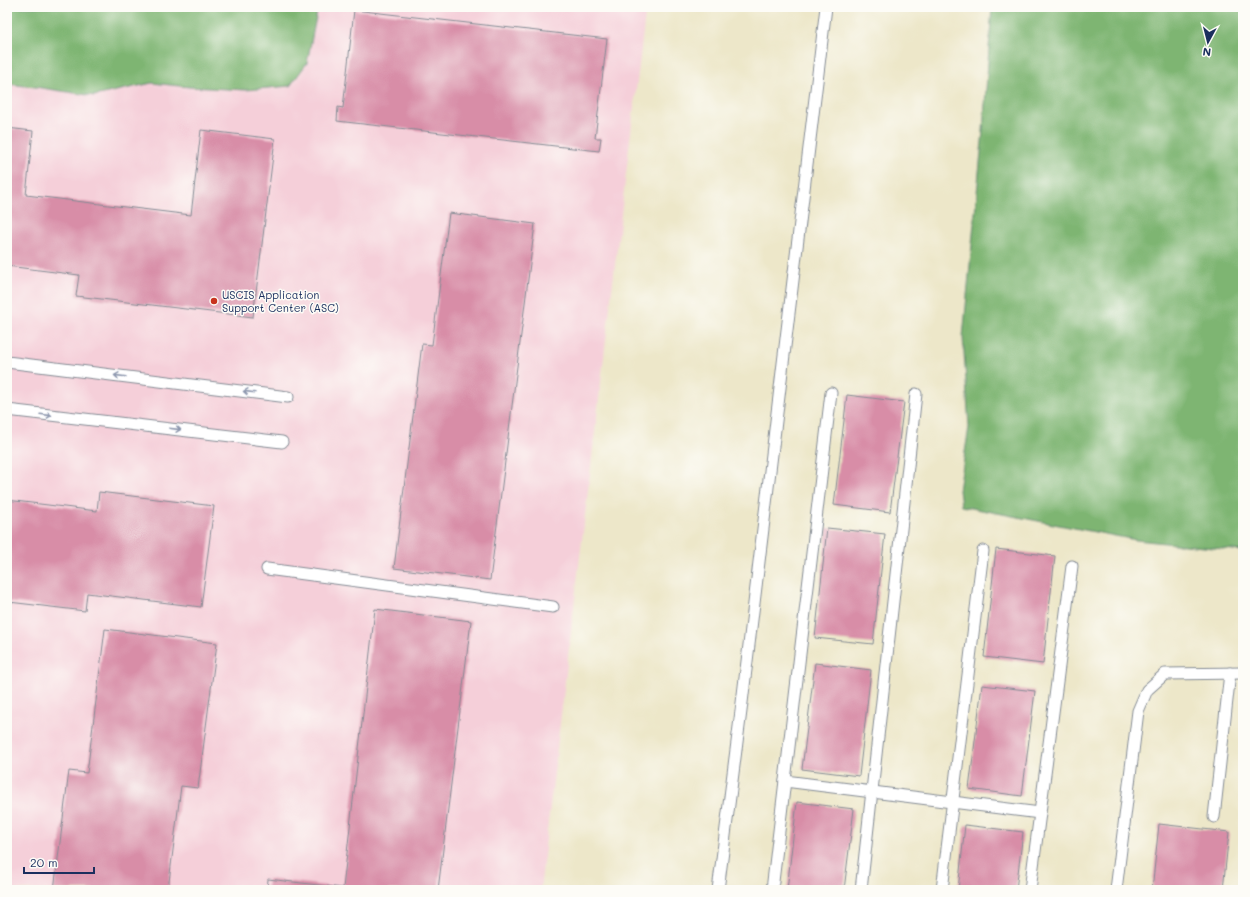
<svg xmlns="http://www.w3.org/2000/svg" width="1250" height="897" viewBox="0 0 1250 897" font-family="Mali,sans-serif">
  <rect width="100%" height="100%" fill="#fdfcf7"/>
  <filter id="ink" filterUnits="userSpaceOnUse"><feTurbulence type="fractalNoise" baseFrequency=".025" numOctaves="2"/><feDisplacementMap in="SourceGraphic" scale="8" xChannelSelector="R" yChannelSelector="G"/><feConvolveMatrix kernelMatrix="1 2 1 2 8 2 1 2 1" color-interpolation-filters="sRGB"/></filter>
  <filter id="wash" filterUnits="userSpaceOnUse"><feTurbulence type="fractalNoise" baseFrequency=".012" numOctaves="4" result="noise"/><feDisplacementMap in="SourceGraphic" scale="16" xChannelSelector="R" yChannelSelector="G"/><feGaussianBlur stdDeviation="0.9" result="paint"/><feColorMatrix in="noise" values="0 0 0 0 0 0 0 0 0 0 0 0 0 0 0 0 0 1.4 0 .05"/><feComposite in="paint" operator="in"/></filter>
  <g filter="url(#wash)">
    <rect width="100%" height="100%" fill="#ede7c9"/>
    <polygon fill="#f5cfd9" points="7,7 646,7 540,890 7,890"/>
    <g fill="#7eb572" stroke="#4c7268">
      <polygon points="7,7 318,7 307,63 290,86 246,90 189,87 152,83 94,96 35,87 7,84"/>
      <polygon points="992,7 1243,7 1243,551 1136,540 961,506 959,490 969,427 963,337 983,131"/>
    </g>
    <g id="blocks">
      <g fill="#d88da7">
        <polygon points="354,10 607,39 595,138 601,138 599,151 337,121 338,107 343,108"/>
        <polygon points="7,128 33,131 26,195 191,215 201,130 275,139 253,317 76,296 79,275 7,266"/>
        <polygon points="449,213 535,224 490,580 394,568 422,344 432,345"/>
        <polygon points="847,395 904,402 890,512 834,505"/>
        <polygon points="99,492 214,506 201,607 87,593 85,611 9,602 7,613 7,500 97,511"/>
        <polygon points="827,528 885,534 873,644 815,638"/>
        <polygon points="996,549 1055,556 1043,664 984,657"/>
        <polygon points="375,609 471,621 438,890 267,890 268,879 343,888"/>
        <polygon points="105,629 217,643 198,788 181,786 168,890 54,890 69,771 87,773"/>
        <polygon points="815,663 871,670 859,776 802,769"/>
        <polygon points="982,685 1035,691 1022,796 969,789"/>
        <polygon points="797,802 854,809 844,890 787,890"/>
        <polygon points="1159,824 1229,832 1223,890 1152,890"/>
        <polygon points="965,825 1023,832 1016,890 958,890"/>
      </g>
    </g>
  </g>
  <g filter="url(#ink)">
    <use href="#blocks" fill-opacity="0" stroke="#848b94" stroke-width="1"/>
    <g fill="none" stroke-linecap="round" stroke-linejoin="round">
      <defs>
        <g id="lane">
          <polyline points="7,362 288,397"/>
          <polyline points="7,410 282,442"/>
          <polyline points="267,569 553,607"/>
          <polyline points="785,781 1040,813"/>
          <polyline points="1214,817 1230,673"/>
          <polyline points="718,890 741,711 826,7"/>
          <polyline points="772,890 831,393"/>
          <polyline points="861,890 916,394"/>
          <polyline points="942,890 983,551"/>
          <polyline points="1030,890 1072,566"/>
          <polyline points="1116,890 1138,711 1147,690 1165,674 1243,673"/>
        </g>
      </defs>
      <use href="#lane" stroke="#848b94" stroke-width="13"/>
      <use href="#lane" stroke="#fff" stroke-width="11"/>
    </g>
    <defs><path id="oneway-shaft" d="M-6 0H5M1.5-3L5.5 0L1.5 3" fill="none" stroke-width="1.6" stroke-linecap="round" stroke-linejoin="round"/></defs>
    <g stroke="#8d97ae">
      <use href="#oneway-shaft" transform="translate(120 376) rotate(-173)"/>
      <use href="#oneway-shaft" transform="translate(249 392) rotate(-173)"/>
      <use href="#oneway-shaft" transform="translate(46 415) rotate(7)"/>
      <use href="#oneway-shaft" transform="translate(175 429) rotate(7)"/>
    </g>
  </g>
  <circle fill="#c8321e" stroke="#fdfcf7" stroke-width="1.5" cx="214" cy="301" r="4"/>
  <g text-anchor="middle" stroke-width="3" stroke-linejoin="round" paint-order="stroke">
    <g font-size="11" fill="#1b2f5e" stroke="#fdfcf7" text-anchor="start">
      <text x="222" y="299">USCIS Application<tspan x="222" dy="13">Support Center (ASC)</tspan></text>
    </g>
  </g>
  <rect width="1250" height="897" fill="none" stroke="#fdfcf7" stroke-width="24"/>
  <g transform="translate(1208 42) rotate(187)" stroke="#fdfcf7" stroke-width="3" paint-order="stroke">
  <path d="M0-3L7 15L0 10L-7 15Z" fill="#1b2f5e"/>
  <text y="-6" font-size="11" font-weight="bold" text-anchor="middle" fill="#1b2f5e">N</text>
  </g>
  <path d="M24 867v6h70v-6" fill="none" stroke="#1b2f5e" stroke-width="2"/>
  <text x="30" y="867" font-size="12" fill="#1b2f5e" stroke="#fdfcf7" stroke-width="3" paint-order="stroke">20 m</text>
</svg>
